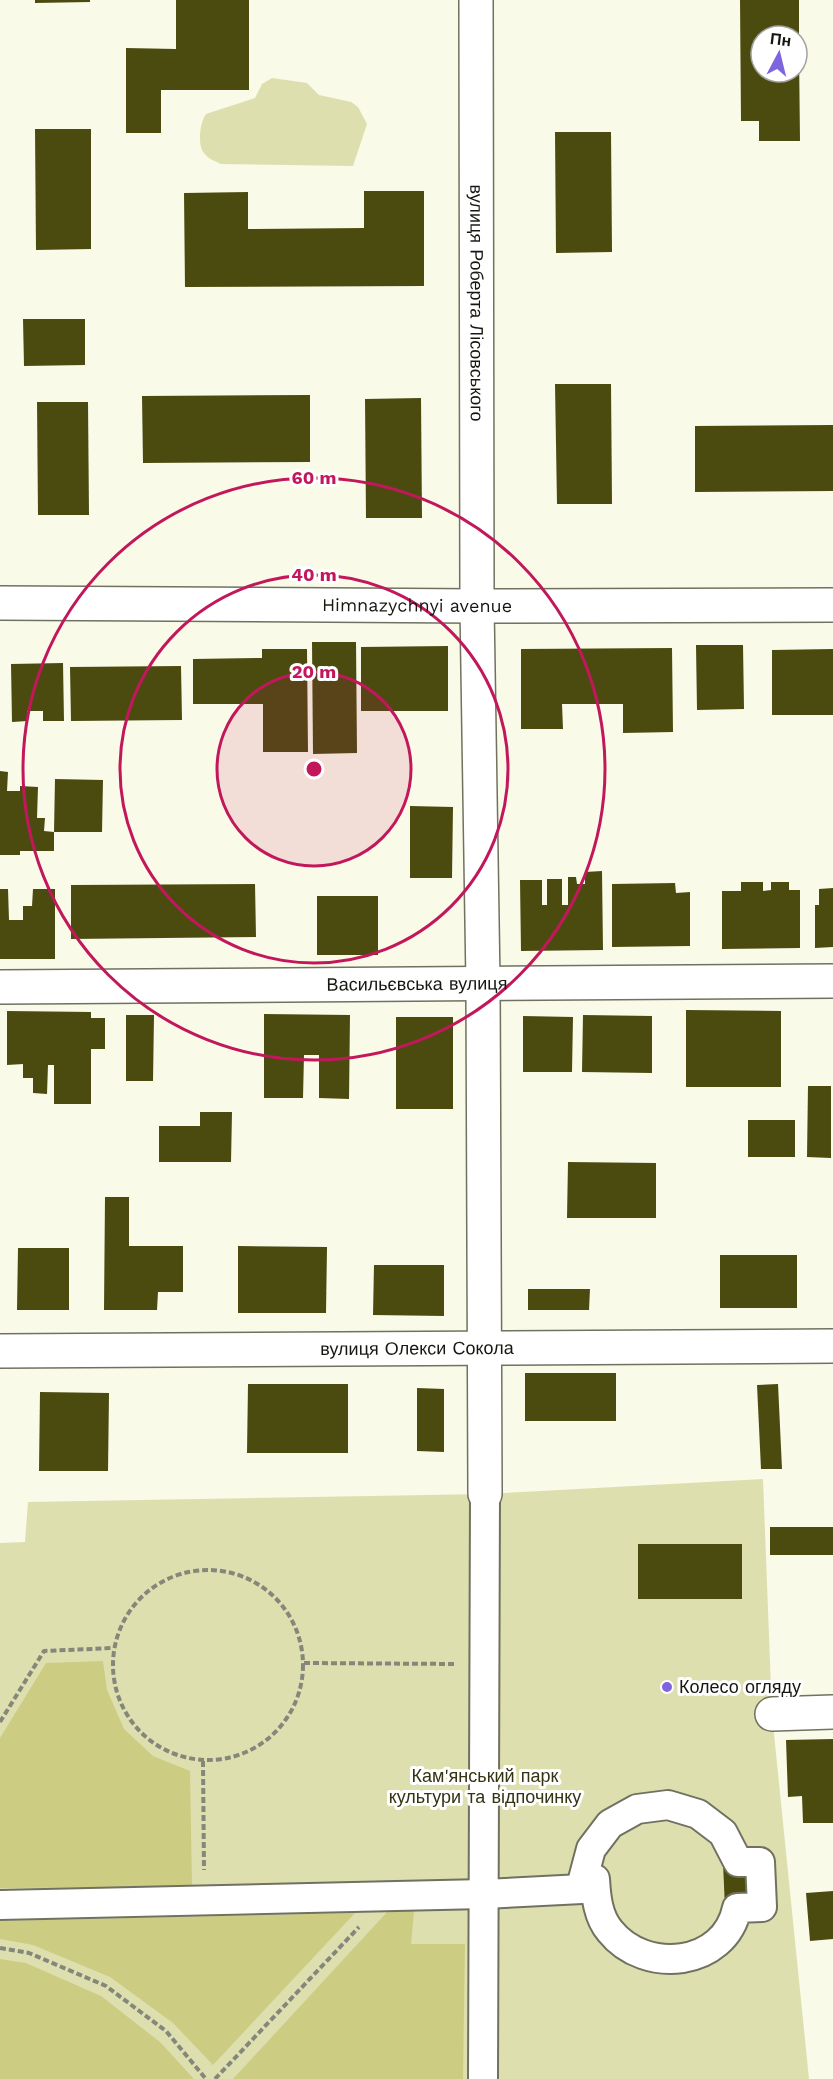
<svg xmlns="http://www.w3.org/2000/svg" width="833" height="2079" viewBox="0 0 833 2079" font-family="'Work Sans',sans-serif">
  <rect width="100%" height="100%" fill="#f9fae8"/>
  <g fill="#dedfaf">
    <path d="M272,78L307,83L319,95L351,102L358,107L367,124L353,166L221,164C215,161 208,159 204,153C197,145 200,122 206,114L255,98L262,84Z"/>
    <polygon points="763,1479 772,1714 809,2079 0,2079 0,1543 25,1542 28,1502 485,1494"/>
  </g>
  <g fill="#cccd82">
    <polygon points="103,1661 107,1690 124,1729 153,1756 190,1771 192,1887 0,1888 0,1738 46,1663"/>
    <polygon points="388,1911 414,1911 411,1944 465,1944 463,2079 233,2079"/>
    <polygon points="355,1913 213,2065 173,2023 110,1977 33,1945 0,1939 0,1921"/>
    <polygon points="0,1959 26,1963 101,1996 160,2042 194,2079 0,2079"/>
  </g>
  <g fill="#4b4b10">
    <polygon points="35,0 90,0 90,2 35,3"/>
    <polygon points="176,0 249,0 249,90 161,90 161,133 126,133 126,48 176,49"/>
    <polygon points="740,0 799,0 799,36 761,36 761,72 797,72 797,52 799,52 800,141 759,141 759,121 741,121"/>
    <polygon points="35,129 91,129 91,249 36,250"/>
    <polygon points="555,132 611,132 612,252 556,253"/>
    <polygon points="364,191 424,191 424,286 185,287 184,193 248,192 248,229 364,228"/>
    <polygon points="23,319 85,319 85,365 24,366"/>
    <polygon points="555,384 611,384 612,504 557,504"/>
    <polygon points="310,395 310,462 143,463 142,396"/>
    <polygon points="421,398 422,518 366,518 365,399"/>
    <polygon points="37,402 88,402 89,515 38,515"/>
    <polygon points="833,425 833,491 695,492 695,426"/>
    <polygon points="312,642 356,642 357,753 313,754"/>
    <polygon points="696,645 743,645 744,709 697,710"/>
    <polygon points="448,646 448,711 361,711 361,647"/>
    <polygon points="672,648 673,732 623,733 623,704 562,704 563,729 521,729 521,649"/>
    <polygon points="262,649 307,649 308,752 263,752 263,704 193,704 193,659 262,658"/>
    <polygon points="833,649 833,715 772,715 772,650"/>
    <polygon points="63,663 64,721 43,721 43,711 27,711 28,721 12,722 11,664"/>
    <polygon points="181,666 182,720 71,721 70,667"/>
    <polygon points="0,771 8,772 7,791 20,791 20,786 38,787 37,818 45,818 44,831 54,832 54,851 20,851 20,855 0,855"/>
    <polygon points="55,779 103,780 102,832 54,832"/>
    <polygon points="410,806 453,807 452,878 410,878"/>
    <polygon points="602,871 603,950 521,951 520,880 542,880 542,905 547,905 547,879 562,879 562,905 568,905 568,877 576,877 577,884 585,884 585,872"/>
    <polygon points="741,882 763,882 763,891 771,890 771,882 789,882 789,890 800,890 800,948 722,949 722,891 741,891"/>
    <polygon points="675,883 676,893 690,892 690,946 612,947 612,884"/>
    <polygon points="255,884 256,937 71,939 71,885"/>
    <polygon points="833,888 833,947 815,948 815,905 819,905 819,889"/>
    <polygon points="0,889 8,889 9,920 23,920 23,906 32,906 33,889 55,889 55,959 0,959"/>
    <rect x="317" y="896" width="61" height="59"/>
    <polygon points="686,1010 781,1011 781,1087 686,1087"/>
    <polygon points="7,1011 91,1012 91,1018 105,1018 105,1049 91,1049 91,1104 54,1104 54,1065 48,1065 47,1094 33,1093 33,1078 23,1078 23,1064 7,1065"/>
    <polygon points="264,1014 350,1015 349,1099 319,1098 319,1055 304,1055 303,1098 264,1098"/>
    <polygon points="126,1015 154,1015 153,1081 126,1081"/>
    <polygon points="583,1015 652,1016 652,1073 582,1072"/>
    <polygon points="523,1016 573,1017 572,1072 523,1072"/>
    <rect x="396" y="1017" width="57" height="92"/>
    <polygon points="808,1086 831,1086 831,1158 807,1157"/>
    <polygon points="200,1112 232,1112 231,1162 159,1162 159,1126 200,1126"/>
    <rect x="748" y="1120" width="47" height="37"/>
    <polygon points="568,1162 656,1163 656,1218 567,1218"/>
    <polygon points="105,1197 129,1197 129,1246 183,1246 183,1292 158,1292 157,1310 104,1310"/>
    <polygon points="238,1246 327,1247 326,1313 238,1313"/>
    <polygon points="18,1248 69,1248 69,1310 17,1310"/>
    <rect x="720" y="1255" width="77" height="53"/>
    <polygon points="374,1265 444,1265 444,1316 373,1315"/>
    <polygon points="528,1289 590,1289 589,1310 528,1310"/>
    <rect x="525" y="1373" width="91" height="48"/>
    <polygon points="248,1384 348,1384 348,1453 247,1453"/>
    <polygon points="778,1384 782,1469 761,1469 757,1385"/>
    <polygon points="417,1388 444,1389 444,1452 417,1451"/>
    <polygon points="40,1392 109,1393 108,1471 39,1471"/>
    <rect x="770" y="1527" width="63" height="28"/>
    <rect x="638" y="1544" width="104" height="55"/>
    <polygon points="833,1739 833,1823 803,1823 802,1796 788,1797 786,1740"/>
    <polygon points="760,1862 762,1907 725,1908 723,1863"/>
    <polygon points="833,1891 833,1939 810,1941 806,1893"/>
  </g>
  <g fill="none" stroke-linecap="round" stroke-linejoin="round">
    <defs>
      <g id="pedestrian">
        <path d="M668,1805L698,1814L723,1833L738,1862H760L762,1907L737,1908C725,1967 645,1975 610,1931C598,1917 596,1897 595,1879H583L591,1849L610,1824L637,1809Z"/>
        <polyline points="0,1905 484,1894 582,1889 589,1879"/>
        <polyline points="483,2079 485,1494"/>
      </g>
      <g id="minor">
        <path id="s1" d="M476,0L477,606L483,983L485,1494"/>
        <path id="s2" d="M0,987L833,981"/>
        <path id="s3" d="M0,1351L833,1346"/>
        <polyline points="772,1714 833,1712"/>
      </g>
      <g id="secondary">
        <path id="s4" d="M0,603L477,606L833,605"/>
      </g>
    </defs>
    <use href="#pedestrian" stroke="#707160" stroke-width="32"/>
    <use href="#minor" stroke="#707160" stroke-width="36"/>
    <use href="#secondary" stroke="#707160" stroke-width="36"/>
    <g stroke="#86877b" stroke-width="4" stroke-dasharray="6 3" stroke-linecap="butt">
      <circle cx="208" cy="1665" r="95"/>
      <polyline points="304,1663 456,1664"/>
      <polyline points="0,1722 44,1651 113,1648"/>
      <polyline points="203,1761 204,1870"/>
      <polyline points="0,1948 29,1953 106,1986 166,2031 206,2079"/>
      <polyline points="215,2079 359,1927"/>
    </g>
    <use href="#pedestrian" stroke="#fff" stroke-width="28"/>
    <use href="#minor" stroke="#fff" stroke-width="33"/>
    <use href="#secondary" stroke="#fff" stroke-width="33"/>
  </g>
  <circle cx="314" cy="769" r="97" fill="#c2185b" fill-opacity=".12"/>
  <g fill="none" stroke="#c2185b" stroke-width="3">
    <circle cx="314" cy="769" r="97"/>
    <circle cx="314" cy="769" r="194"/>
    <circle cx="314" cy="769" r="291"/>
  </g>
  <circle fill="#7e64df" stroke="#fff" stroke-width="2" cx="667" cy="1687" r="6"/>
  <g text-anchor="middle" stroke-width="6" stroke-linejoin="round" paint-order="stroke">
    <g font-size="18" fill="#171711" stroke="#fff">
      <text dy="6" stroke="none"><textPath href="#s1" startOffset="303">вулиця Роберта Лісовського</textPath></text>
      <text dy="6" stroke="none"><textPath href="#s4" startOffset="417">Himnazychnyi avenue</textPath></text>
      <text dy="6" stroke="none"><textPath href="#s2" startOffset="417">Васильєвська вулиця</textPath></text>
      <text dy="6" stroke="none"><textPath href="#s3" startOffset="417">вулиця Олекси Сокола</textPath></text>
    </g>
    <g font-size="18" fill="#171711" stroke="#fff" text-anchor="start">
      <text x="679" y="1693">Колесо огляду</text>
    </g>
    <g font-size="18" fill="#343413" stroke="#fff">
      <text x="485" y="1782">Кам'янський парк<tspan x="485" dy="21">культури та відпочинку</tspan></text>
    </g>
  </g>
  <circle cx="314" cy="769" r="9" fill="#c2185b" stroke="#fff" stroke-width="3"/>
  <g font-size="18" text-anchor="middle" font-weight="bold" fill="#c2185b" stroke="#fff" stroke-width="6" stroke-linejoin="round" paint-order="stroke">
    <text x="314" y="484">60 m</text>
    <text x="314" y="581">40 m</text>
    <text x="314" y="678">20 m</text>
  </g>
  <g transform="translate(779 54) rotate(7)"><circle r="28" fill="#ffffff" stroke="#a2a2a0" stroke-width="1.5"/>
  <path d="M0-4.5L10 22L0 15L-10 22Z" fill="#7e64df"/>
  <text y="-9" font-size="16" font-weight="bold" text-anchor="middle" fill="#171711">Пн</text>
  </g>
</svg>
